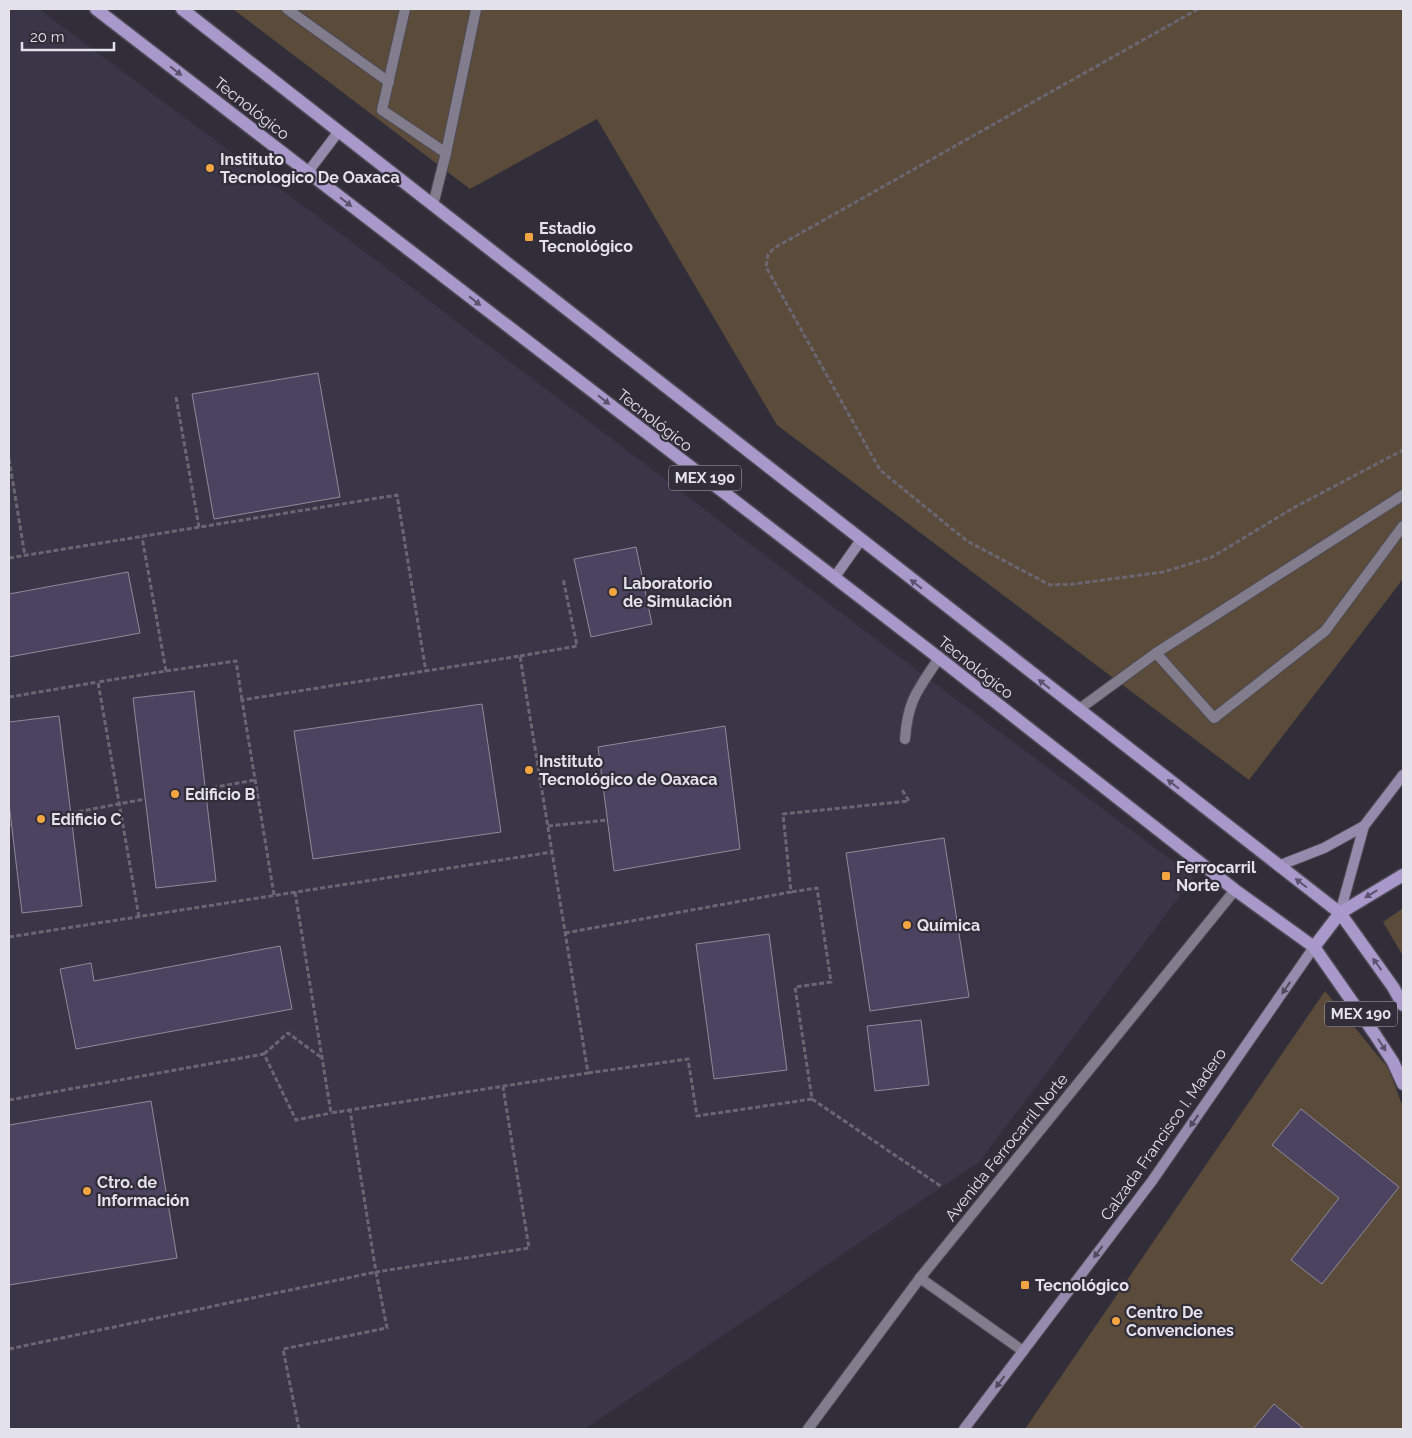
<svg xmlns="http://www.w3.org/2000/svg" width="1412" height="1438" viewBox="0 0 1412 1438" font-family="Raleway,sans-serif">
  <rect width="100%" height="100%" fill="#312e3a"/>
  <polygon fill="#3a3547" points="9,9 39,9 365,252 906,662 1194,877 980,1161 585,1429 9,1429"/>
  <g fill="#5b4b3a">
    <polygon points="233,9 1403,9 1403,579 1249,780 777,425 597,119 470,189"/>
    <polygon points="1403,908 1403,956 1383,922"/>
    <polygon points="1325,991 1388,1068 1403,1107 1403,1429 1025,1429"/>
  </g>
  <g fill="#4c4360" stroke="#8f8b9a">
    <polygon points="318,373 340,497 214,519 192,394"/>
    <polygon points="636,547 652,624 591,637 574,559"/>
    <polygon points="128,572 140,633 9,657 9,594"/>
    <polygon points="194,691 216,881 156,888 133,698"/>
    <polygon points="482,704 501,832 313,859 294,731"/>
    <polygon points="59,716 82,906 22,913 9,803 9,722"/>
    <polygon points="725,726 740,849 614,871 598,747"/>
    <polygon points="944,838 969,997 870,1011 846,853"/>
    <polygon points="769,934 787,1070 714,1079 696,944"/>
    <polygon points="280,946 292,1009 76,1049 60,969 91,963 94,981"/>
    <polygon points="921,1020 929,1085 875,1091 867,1026"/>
    <polygon points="151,1101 177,1258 9,1285 9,1125"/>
    <polygon points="1301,1109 1399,1187 1322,1284 1291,1260 1339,1198 1272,1145"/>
    <polygon points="1274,1404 1304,1429 1253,1429"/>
  </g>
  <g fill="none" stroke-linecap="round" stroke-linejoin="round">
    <defs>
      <g id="lane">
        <polyline points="287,9 389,82"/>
        <polyline points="405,9 382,110 446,153"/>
        <polyline points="433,205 446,153 476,9"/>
        <polyline points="1156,653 1214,718 1325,631 1403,526"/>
        <polyline points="1078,710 1156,653 1403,495"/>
        <path d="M905,739C908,699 918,690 939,658"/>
      </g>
      <g id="street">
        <polyline points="920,1278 1023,1351"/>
        <polyline points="808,1429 920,1278 1235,890"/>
      </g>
      <g id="secondary">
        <polyline points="308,172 339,131"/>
        <polyline points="834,578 861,540"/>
        <polyline points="1278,866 1324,848 1364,826"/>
        <polyline points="1340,913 1364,826 1403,775"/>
        <polyline points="964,1429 1152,1181 1314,947"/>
      </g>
      <g id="primary">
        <polyline points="96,9 939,658 1235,890 1314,947 1374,1033 1393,1062 1403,1084"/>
        <polyline points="182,9 1340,913 1393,987 1403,1005"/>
        <polyline points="1314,947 1340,913 1403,875"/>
      </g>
    </defs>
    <use href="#lane" stroke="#4e4b55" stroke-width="12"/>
    <use href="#street" stroke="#4e4b55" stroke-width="12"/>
    <use href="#secondary" stroke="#4e4b55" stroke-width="12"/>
    <use href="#primary" stroke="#4e4b55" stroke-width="15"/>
    <g stroke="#6a6772" stroke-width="3" stroke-dasharray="5 2.5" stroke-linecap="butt">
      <polyline points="1198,9 776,247 768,254 766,267 880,470 967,541 1050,585 1074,584 1163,572 1212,557 1295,507 1403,450"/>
      <polyline points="176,397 199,527"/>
      <polyline points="9,459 25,556"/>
      <polyline points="9,558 397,495 426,672"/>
      <polyline points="520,656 577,646 563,578"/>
      <polyline points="166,671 236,661 242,700"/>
      <polyline points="9,697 98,682"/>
      <polyline points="205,789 255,780"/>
      <polyline points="71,813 145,799"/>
      <polyline points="9,825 11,824"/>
      <polyline points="548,826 607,820"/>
      <polyline points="295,892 331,1113 350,1110"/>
      <polyline points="274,895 242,700 520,656 552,852"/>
      <polyline points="139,917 98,682 166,671 142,537"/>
      <polyline points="565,933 791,892 783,814 909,801 901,788"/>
      <polyline points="9,937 552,852 588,1073 350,1110 376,1272 529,1248 503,1087"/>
      <polyline points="264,1054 288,1033 322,1058"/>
      <polyline points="588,1073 688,1059 697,1116 812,1099 795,987 831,982 817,888 791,892"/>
      <polyline points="812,1099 942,1187"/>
      <polyline points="9,1100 264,1054 296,1120 331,1113"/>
      <polyline points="9,1349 376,1272 387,1328 283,1349 299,1429"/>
    </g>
    <use href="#lane" stroke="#827d8c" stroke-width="10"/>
    <use href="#street" stroke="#827d8c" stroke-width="10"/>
    <use href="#secondary" stroke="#968bac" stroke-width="10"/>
    <use href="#primary" stroke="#a999cb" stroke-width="12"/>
  </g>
  <defs><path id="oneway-solid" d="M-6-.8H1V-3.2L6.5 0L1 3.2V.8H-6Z" transform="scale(1.25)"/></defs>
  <g fill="#5b536d">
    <use href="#oneway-solid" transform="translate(176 71) rotate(38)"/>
    <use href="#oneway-solid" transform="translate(346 202) rotate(38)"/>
    <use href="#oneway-solid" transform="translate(475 301) rotate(38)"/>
    <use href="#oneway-solid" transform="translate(604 400) rotate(38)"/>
    <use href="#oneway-solid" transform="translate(916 584) rotate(-142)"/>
    <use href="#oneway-solid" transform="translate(1044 684) rotate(-142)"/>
    <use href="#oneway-solid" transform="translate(1173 784) rotate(-142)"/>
    <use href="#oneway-solid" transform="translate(1301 883) rotate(-143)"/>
    <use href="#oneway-solid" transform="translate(1371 894) rotate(149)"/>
    <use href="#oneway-solid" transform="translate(1377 964) rotate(-126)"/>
    <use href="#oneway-solid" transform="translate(1382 1045) rotate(57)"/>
  </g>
  <g fill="#4f4a5c">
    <use href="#oneway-solid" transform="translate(1286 988) rotate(125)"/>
    <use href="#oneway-solid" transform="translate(1194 1121) rotate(125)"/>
    <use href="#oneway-solid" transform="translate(1098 1252) rotate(127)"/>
    <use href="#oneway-solid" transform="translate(1000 1382) rotate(127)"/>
  </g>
  <g fill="#f2a541" stroke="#312e3a" stroke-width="2">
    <circle cx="210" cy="168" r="5"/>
    <rect x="524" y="232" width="10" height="10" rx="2.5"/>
    <circle cx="613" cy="592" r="5"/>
    <circle cx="529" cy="770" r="5"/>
    <circle cx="175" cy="794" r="5"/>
    <circle cx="41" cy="819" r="5"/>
    <rect x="1161" y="871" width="10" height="10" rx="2.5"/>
    <circle cx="907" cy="925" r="5"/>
    <circle cx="87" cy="1191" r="5"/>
    <rect x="1020" y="1280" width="10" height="10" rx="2.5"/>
    <circle cx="1116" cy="1321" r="5"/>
  </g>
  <g text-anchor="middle" stroke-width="4.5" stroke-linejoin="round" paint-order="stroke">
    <g fill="#312e3a" stroke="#aeabb4" stroke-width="1">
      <rect x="669" y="465.5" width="72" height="25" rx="4"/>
      <rect x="1325" y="1001.5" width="72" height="25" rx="4"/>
    </g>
    <g font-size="15" font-weight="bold" fill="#e3e1e9">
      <text x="705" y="483">MEX 190</text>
      <text x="1361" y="1019">MEX 190</text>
    </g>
    <g font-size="16" fill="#e3e1e9" stroke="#312e3a">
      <text transform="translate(252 108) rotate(38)" y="6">Tecnológico</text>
      <text transform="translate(655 420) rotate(38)" y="6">Tecnológico</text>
      <text transform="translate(976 667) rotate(38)" y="6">Tecnológico</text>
      <text transform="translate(1163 1134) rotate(-55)" y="6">Calzada Francisco I. Madero</text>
      <text transform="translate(1006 1147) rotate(-51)" y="6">Avenida Ferrocarril Norte</text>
    </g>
    <g font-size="16" font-weight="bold" fill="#e3e1e9" stroke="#312e3a" text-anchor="start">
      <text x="220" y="165">Instituto<tspan x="220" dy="18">Tecnologico De Oaxaca</tspan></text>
      <text x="539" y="234">Estadio<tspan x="539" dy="18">Tecnológico</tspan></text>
      <text x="623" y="589">Laboratorio<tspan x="623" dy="18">de Simulación</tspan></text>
      <text x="539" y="767">Instituto<tspan x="539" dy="18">Tecnológico de Oaxaca</tspan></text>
      <text x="185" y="800">Edificio B</text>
      <text x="51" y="825">Edificio C</text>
      <text x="1176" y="873">Ferrocarril<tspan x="1176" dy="18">Norte</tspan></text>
      <text x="917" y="931">Química</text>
      <text x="97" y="1188">Ctro. de<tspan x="97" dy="18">Información</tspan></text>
      <text x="1035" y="1291">Tecnológico</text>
      <text x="1126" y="1318">Centro De<tspan x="1126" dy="18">Convenciones</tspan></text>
    </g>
  </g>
  <rect width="1412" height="1438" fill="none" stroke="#e3e1e9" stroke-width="20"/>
  <path d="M22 42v8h92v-8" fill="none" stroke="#e3e1e9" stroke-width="2.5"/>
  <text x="30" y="42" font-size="15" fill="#e3e1e9" stroke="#312e3a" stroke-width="4" paint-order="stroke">20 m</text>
</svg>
